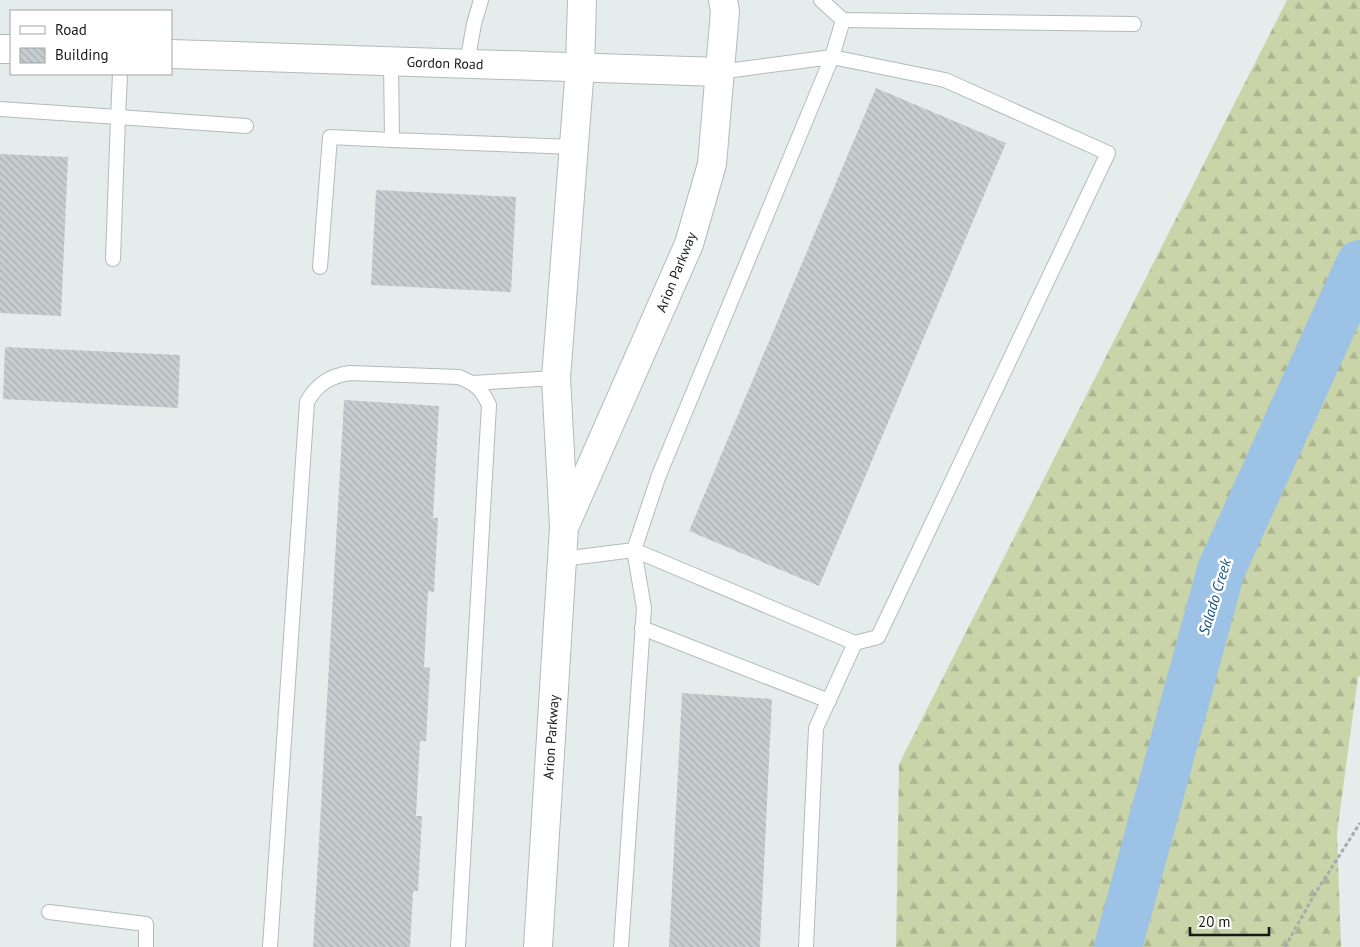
<svg xmlns="http://www.w3.org/2000/svg" width="1360" height="947" viewBox="0 0 1360 947" font-family="'PT Sans',sans-serif">
  <defs>
    <pattern id="forest-firs" width="22" height="20" patternUnits="userSpaceOnUse" patternTransform="scale(1.25)"><rect width="22" height="20" fill="#c9d4a9"/><path d="M5 1l3.5 6h-7zM16 11l3.5 6h-7z" fill="#acb591"/></pattern>
    <pattern id="building-back-hatch" width="6" height="6" patternUnits="userSpaceOnUse" patternTransform="scale(1.25)"><rect width="6" height="6" fill="#c7ced0"/><path d="M-1 5l2 2M0 0l6 6M5-1l2 2" fill="none" stroke="#aab0b2"/></pattern>
  </defs>
  <rect width="100%" height="100%" fill="#e5edec"/>
  <polygon fill="url(#forest-firs)" points="1287,0 1360,0 1360,676 1358,677 1337,833 1341,947 896,947 899,764"/>
  <g fill="none" stroke-linecap="round" stroke-linejoin="round">
    <polyline stroke="#9cc2e5" stroke-width="48" points="1118,947 1221,570 1360,264"/>
  </g>
  <g fill="url(#building-back-hatch)">
    <polygon points="876,88 1006,143 819,586 689,531"/>
    <polygon points="0,154 68,157 61,316 0,313"/>
    <polygon points="376,190 516,197 511,292 371,285"/>
    <polygon points="5,347 180,355 178,408 3,399"/>
    <polygon points="344,400 439,406 433,518 438,518 434,592 428,591 424,667 430,668 426,741 420,741 416,816 422,816 418,891 413,891 410,947 313,947"/>
    <polygon points="682,693 772,699 760,947 669,947"/>
  </g>
  <g fill="none" stroke-linecap="round" stroke-linejoin="round">
    <defs>
      <g id="service">
        <polyline points="821,0 843,20 1134,24"/>
        <polyline points="391,61 392,140 574,147"/>
        <polyline points="467,63 474,24 481,0"/>
        <polyline points="719,72 832,57 843,20"/>
        <polyline points="120,74 118,117 246,126"/>
        <polyline points="0,109 118,117 113,259"/>
        <polyline points="320,267 330,137 392,140"/>
        <polyline points="472,383 556,378"/>
        <polyline points="562,559 634,550 659,475 832,57 945,80 1108,153 878,637 855,643 634,550"/>
        <polyline points="642,628 829,701"/>
        <polyline points="49,912 146,924 146,947"/>
        <path d="M270,947L307,402C317,384 330,376 350,373L459,377C476,384 481,388 489,405L458,947"/>
        <polyline points="621,947 644,608 634,550"/>
        <polyline points="806,947 816,728 855,643"/>
      </g>
      <g id="minor">
        <polyline points="0,49 11,49"/>
        <polyline points="171,54 719,72"/>
        <polyline points="566,523 689,244 712,164 725,11 723,0"/>
        <polyline points="538,947 564,527 556,378 580,67 582,0"/>
      </g>
    </defs>
    <use href="#service" stroke="#b3bbb9" stroke-width="16"/>
    <use href="#minor" stroke="#b3bbb9" stroke-width="30"/>
    <polyline stroke="#a6acab" stroke-width="3" stroke-dasharray="4 2.5" stroke-linecap="butt" points="1285,947 1313,897 1360,823"/>
    <use href="#service" stroke="#fff" stroke-width="14"/>
    <use href="#minor" stroke="#fff" stroke-width="28"/>
  </g>
  <g text-anchor="middle" stroke-width="5" stroke-linejoin="round" paint-order="stroke">
    <g font-size="14" fill="#181a1a" stroke="#fff">
      <text transform="translate(445 63) rotate(2)" y="5">Gordon Road</text>
      <text transform="translate(676 272) rotate(-68)" y="5">Arion Parkway</text>
      <text transform="translate(551 737) rotate(-86)" y="5">Arion Parkway</text>
    </g>
    <g font-size="15" font-style="italic" fill="#154f7b" stroke="#fff">
      <text transform="translate(1215 597) rotate(-73)" y="5">Salado Creek</text>
    </g>
  </g>
  <rect x="10" y="10" width="162" height="65" fill="#ffffff" stroke="#a3a3a3"/>
  <rect x="20" y="26" width="25" height="8" fill="#ffffff" stroke="#a3a3a3"/>
  <text x="55" y="35" font-size="15" fill="#181a1a">Road</text>
  <rect x="20" y="48" width="25" height="15" fill="url(#building-back-hatch)" stroke="#a3a3a3"/>
  <text x="55" y="60" font-size="15" fill="#181a1a">Building</text>
  <path d="M1190 927v8h79v-8" fill="none" stroke="#181a1a" stroke-width="2.5"/>
  <text x="1198" y="927" font-size="15" fill="#181a1a" stroke="#ffffff" stroke-width="4" paint-order="stroke">20 m</text>
</svg>
